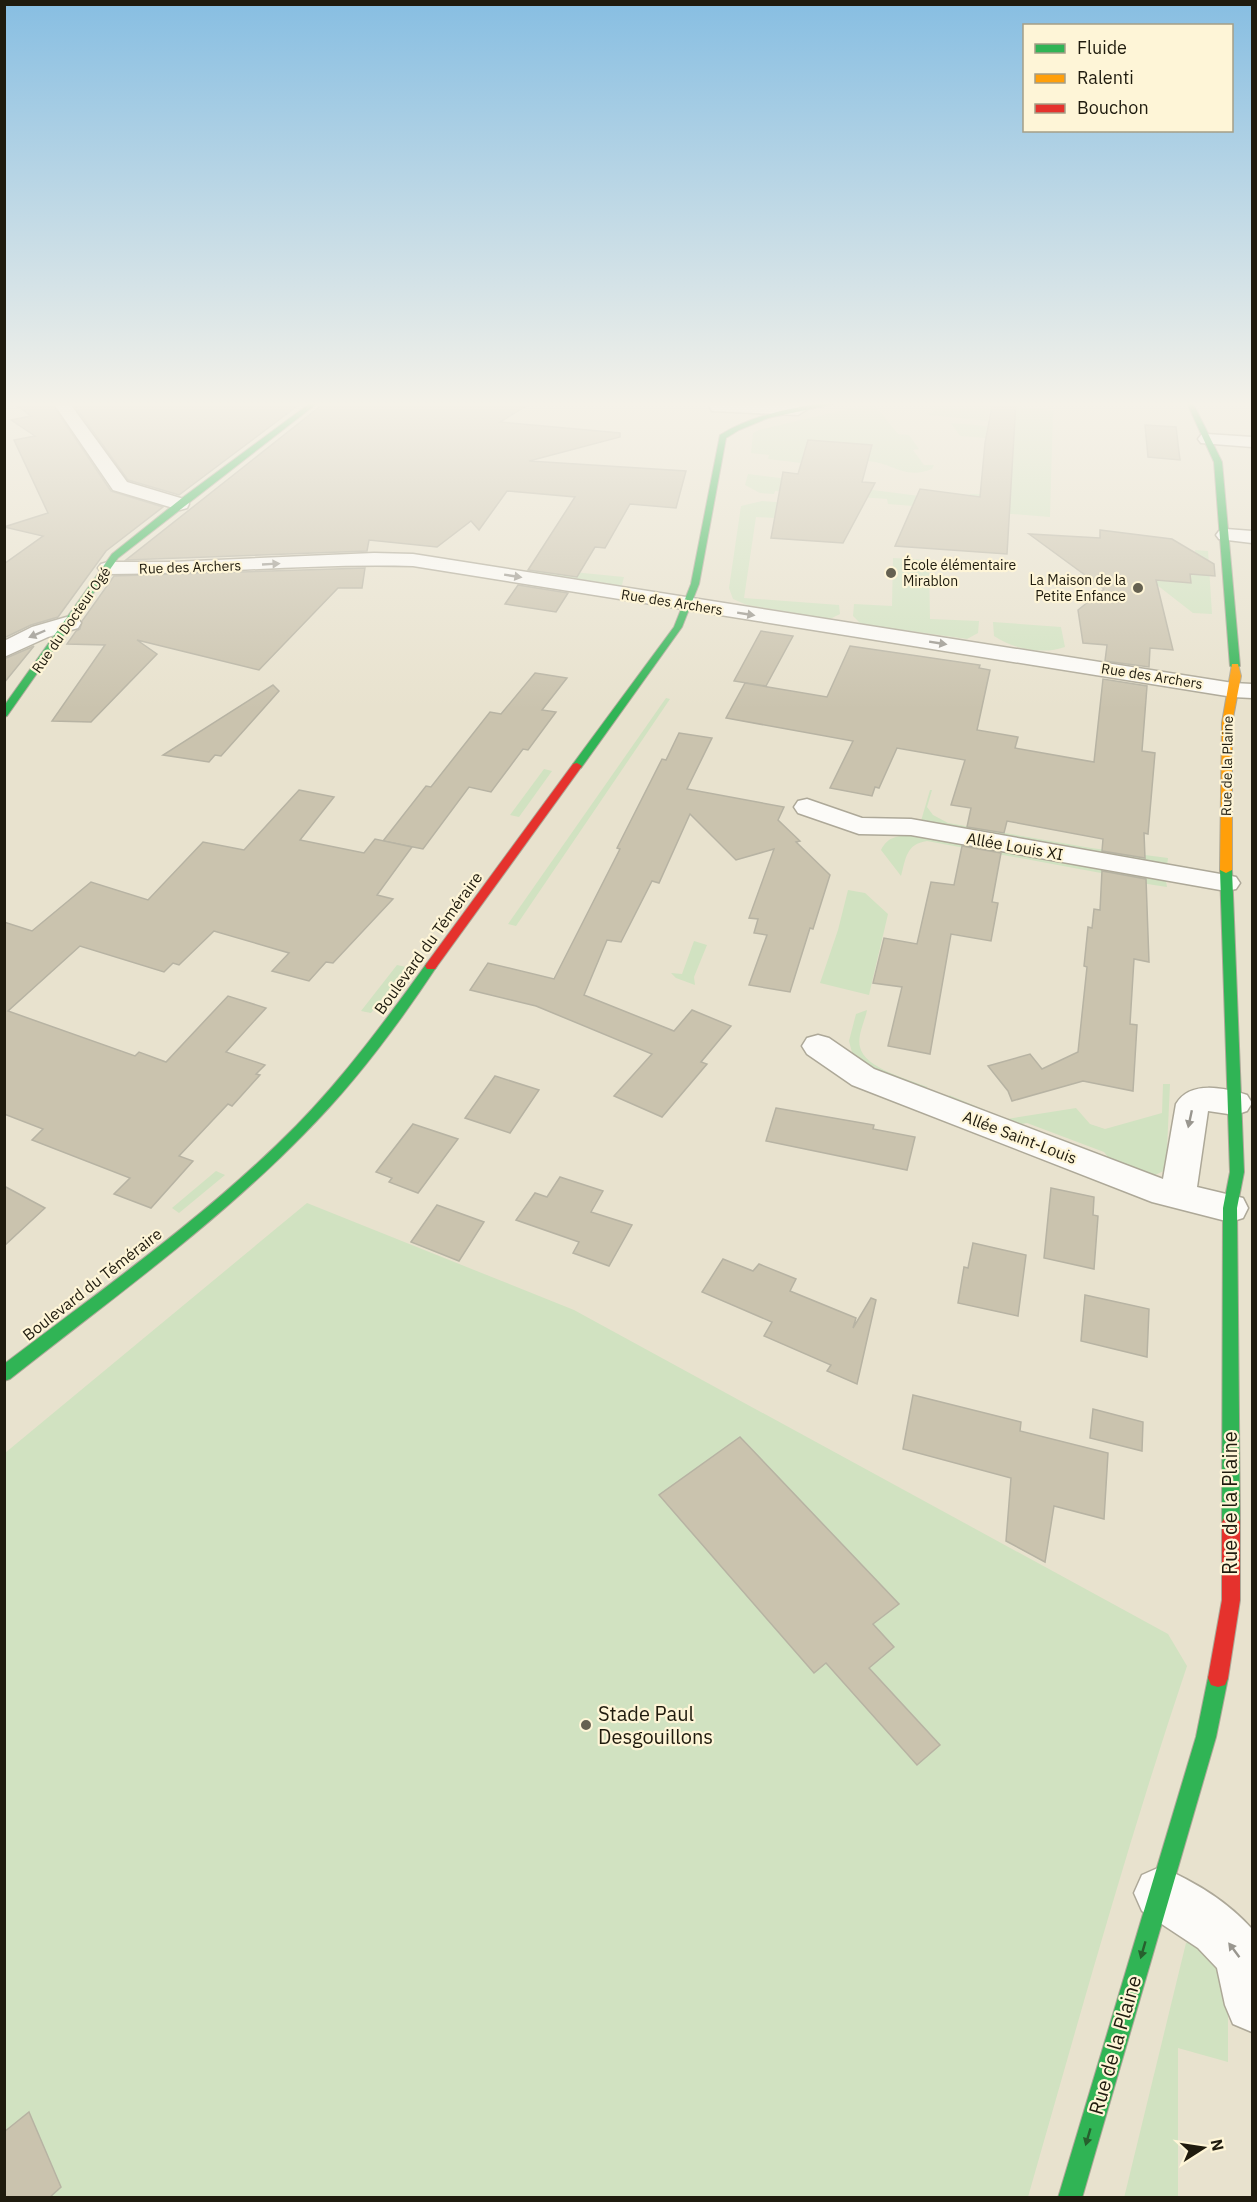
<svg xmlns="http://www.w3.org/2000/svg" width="1257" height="2202" viewBox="0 0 1257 2202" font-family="'IBM Plex Sans',sans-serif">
  <rect width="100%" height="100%" fill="#e8e2ce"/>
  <g fill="#d1e2c1">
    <polygon points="925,401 969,401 1053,410 1050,517 888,504 887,499 775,491 774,494 760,493 745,485 748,474 966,502 970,494 1010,495 1015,415 989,412 988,421 929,415 927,413 934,412"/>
    <path d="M869,404L877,408L898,434L909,435L919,449L913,450L924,465H934L932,469C904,480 894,463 868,461L871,445L809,440L801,463L768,459L769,455L751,453L753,433L759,430Z"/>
    <polygon points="951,423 987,426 986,438 960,436"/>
    <polygon points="762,501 829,506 775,518 756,517 744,598 839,605 840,614 830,619 747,605 733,599 729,588 741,506"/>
    <polygon points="1195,550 1208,551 1212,614 1193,613 1157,585 1084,554 1167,581 1190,583 1190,574 1197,574"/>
    <polygon points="893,558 929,560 930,619 979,621 978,633 967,639 861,624 853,616 854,604 892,606"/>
    <polygon points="532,568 624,577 622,585 617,585 526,571"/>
    <path d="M993,622L1061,627L1065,647C1043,655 1013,649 994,636Z"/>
    <polygon points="666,698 670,699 516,926 508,924"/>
    <polygon points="544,769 552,771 519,817 510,815"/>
    <polygon points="930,790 932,790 927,807 933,815 948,823 1091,848 1168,858 1167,866 921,821"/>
    <path d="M912,835L1166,881L1167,887L1102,877L1101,873L927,841C906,844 906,858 901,876L881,850C888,836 898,836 912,835Z"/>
    <polygon points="848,890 865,893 888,914 869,995 820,983 838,930"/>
    <polygon points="694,941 707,945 694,977 695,985 676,978 671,973 682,974"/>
    <polygon points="397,965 406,967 371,1013 361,1011"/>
    <path d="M867,1010C865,1021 857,1036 860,1047C864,1068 910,1080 928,1087L915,1088L860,1065L853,1056L849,1041L856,1014Z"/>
    <polygon points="1163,1084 1170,1084 1166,1170 1155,1175 1115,1166 1104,1152 1027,1123 1010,1126 953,1104 949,1095 1007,1119 1076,1108 1090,1124 1105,1129 1162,1113"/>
    <polygon points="216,1171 225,1175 179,1213 172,1208"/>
    <path d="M307,1203L574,1310L1168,1634L1187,1666C1128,1841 1079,2019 1028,2197H5V1453Z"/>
    <polygon points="1186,1943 1193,1943 1210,1951 1228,1990 1228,2062 1178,2048 1178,2197 1124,2198"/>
  </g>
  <g fill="#cac3ae" stroke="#b7b3a3" stroke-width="1.5">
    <polygon points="10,401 50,401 111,491 163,507 106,551 58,617 31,625 4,638 4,564 43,536 4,527 48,513 14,440 35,436 11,420 31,416"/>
    <polygon points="71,401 304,401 179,495 128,480"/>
    <polygon points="327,401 534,401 500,422 620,433 620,437 529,461 686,471 676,508 630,504 605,548 595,547 577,577 528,570 575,497 507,491 479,530 471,521 437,547 369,540 367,551 126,560"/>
    <polygon points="993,401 1016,401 1007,554 895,546 920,489 980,497 985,443"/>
    <polygon points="1145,425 1176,427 1180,460 1148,457"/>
    <polygon points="808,440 872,445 862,482 875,483 843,543 771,538 783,472 798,474"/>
    <polygon points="1100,530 1172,539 1214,564 1215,576 1190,574 1191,583 1156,580 1173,650 1150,648 1149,667 1105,661 1107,645 1083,643 1078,610 1104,589 1029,534 1100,538"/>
    <polygon points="365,568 362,588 338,588 259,670 137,640 157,654 91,722 52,721 105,645 67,644 76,631 80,629 82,621 114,576"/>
    <polygon points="518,585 568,593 556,612 505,604"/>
    <polygon points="761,631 793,636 766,686 734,681"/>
    <polygon points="34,646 4,683 4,659"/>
    <polygon points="850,646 980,665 979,668 990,670 977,730 1018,737 1015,748 1094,762 1103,679 1147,686 1142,751 1155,753 1148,834 1144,833 1145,858 1102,851 1103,839 1007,821 1004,833 967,827 971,808 951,805 965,760 897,748 879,788 875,787 872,796 830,788 853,741 726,718 745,683 827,697"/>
    <polygon points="535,673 567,678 542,710 556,712 528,750 523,749 491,792 469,787 423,849 383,841 426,786 431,787 490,712 501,714"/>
    <polygon points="273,685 279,691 221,756 215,755 209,762 163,755"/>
    <polygon points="679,733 712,738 687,789 784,807 778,820 800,841 796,842 830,875 813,929 810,928 790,992 749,985 767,935 754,933 758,919 749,918 774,849 736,860 690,814 659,883 652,881 621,942 607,940 584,995 674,1031 692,1010 731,1026 701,1062 707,1064 662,1117 614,1096 652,1054 536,1006 470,990 488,963 554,979 620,849 617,848 662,759 666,760"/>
    <polygon points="299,790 334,797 300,840 364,853 375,839 412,847 377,895 393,899 333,963 326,962 309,981 272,971 289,953 214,931 179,965 173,963 164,972 80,946 8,1011 135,1056 139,1052 166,1062 228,996 266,1008 226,1052 265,1065 256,1074 260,1075 232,1106 228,1104 179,1156 193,1161 151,1208 114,1194 130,1178 32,1140 43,1129 4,1114 4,922 32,931 91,882 148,900 203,842 244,850"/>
    <polygon points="962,846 1001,853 992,902 998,903 991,941 951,934 930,1054 888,1046 902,987 873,983 884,938 917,944 931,882 954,885"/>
    <polygon points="1102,871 1146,879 1149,962 1134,959 1130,1024 1137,1025 1133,1091 1083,1081 1012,1101 1008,1091 988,1066 1030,1054 1042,1069 1078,1052 1087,967 1084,966 1088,927 1092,928 1094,909 1100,910"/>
    <polygon points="495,1076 539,1090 510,1133 465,1118"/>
    <polygon points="776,1108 874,1125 873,1129 915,1137 907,1170 766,1141"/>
    <polygon points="413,1124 458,1139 418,1193 389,1182 392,1178 376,1172"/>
    <polygon points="560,1177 603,1191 591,1212 632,1225 609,1266 573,1253 579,1242 516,1220 535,1193 547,1197"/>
    <polygon points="4,1186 45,1208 4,1246"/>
    <polygon points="1051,1188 1094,1197 1093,1215 1098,1216 1094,1269 1044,1258"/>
    <polygon points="437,1205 484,1222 459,1261 411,1242"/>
    <polygon points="973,1243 1026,1255 1018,1316 958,1303 964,1267 968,1268"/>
    <polygon points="723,1259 753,1271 759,1264 796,1279 790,1291 856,1318 853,1328 871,1298 876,1300 857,1384 827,1371 831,1365 764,1336 772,1322 702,1292"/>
    <polygon points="1085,1295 1149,1309 1147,1357 1081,1341"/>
    <polygon points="913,1395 1021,1422 1020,1431 1108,1453 1104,1519 1054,1506 1045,1562 1006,1541 1011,1478 903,1449"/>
    <polygon points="1093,1409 1143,1422 1142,1451 1090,1438"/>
    <polygon points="740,1437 899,1604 873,1624 894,1647 869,1668 940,1745 917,1765 826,1663 814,1673 659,1495"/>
    <polygon points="29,2112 61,2187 49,2198 4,2198 4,2132"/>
  </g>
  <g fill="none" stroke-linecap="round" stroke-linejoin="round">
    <defs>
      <g id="street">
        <polygon points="52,401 68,401 127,482 187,500 189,504 187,508 180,510 113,490"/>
        <polygon points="718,402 798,405 806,410 798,415 712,411 710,407 712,403"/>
        <polygon points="1207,434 1252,437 1252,447 1201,443 1198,439 1201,435"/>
        <polygon points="1226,529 1252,531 1252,543 1219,539 1216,535 1219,531"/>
        <path d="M374,553L413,554L1233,683L1252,684V698L1233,697L413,566C311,563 210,574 108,574L101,572L98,568L101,564L108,562H173Z"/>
        <polygon points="70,616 78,618 81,623 78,628 48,637 4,657 4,641 32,627"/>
        <polygon points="807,799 862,818 911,819 1226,875 1236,877 1240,883 1236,889 1226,891 911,835 859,834 798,813 794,807 798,801"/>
        <path d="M818,1035L829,1038L874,1069L1163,1179L1176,1104C1190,1080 1224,1088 1247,1095L1252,1103L1247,1111L1235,1115L1208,1111L1197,1187L1243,1198L1248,1208L1243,1218L1230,1222L1152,1202L852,1085L807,1054L802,1046L807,1038Z"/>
        <path d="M1160,1867C1194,1881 1228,1902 1252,1929V2032L1233,2024L1225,2005L1217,1968L1198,1948L1142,1911L1134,1893L1142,1875Z"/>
      </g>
      <g id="fast">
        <polygon points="313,401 320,401 118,558 7,716 4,717 4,706 112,554 182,498"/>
        <path d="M835,401H848L768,418L739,430L726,438L699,584L682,627L581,768H573V764L674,627L691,584L720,435C756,413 794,408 835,401Z"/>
        <polygon points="1186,401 1192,401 1222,462 1240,666 1235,669 1230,666 1214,462"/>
        <polygon points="1226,867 1232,870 1244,1172 1237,1208 1240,1522 1237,1528 1231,1530 1225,1528 1222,1522 1223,1208 1230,1172 1220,870"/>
        <path d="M431,962L437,966C398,1025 354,1084 304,1134C215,1225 110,1300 10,1379L4,1381V1364C104,1288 208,1215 296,1126C345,1076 386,1020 427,963Z"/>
        <polygon points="1218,1669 1225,1671 1228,1678 1216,1737 1082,2198 1058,2198 1196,1737 1208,1678 1211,1671"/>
      </g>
      <polygon id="slow" points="1232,664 1238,664 1241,676 1232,723 1232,870 1226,873 1220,870 1222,723"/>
      <g id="jam">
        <polygon points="577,763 582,766 435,969 427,969 425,966 427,963 573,764"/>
        <polygon points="1231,1514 1237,1516 1240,1522 1240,1600 1228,1678 1225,1685 1218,1687 1211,1685 1208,1678 1222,1600 1222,1522 1225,1516"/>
      </g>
    </defs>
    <use href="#street" stroke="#ada898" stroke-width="3"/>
    <use href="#fast" stroke="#ada898" stroke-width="2"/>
    <use href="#slow" stroke="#ada898" stroke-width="2"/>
    <use href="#jam" stroke="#ada898" stroke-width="2"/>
    <use href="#street" fill="#fcfbf8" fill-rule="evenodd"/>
    <use href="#fast" fill="#30b455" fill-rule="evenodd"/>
    <use href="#slow" fill="#ff9f0a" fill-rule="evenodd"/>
    <use href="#jam" fill="#e5322d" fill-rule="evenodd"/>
  </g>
  <defs><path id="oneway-solid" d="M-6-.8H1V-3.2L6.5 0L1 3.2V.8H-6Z" transform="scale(1.5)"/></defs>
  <g fill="#99968f">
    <use href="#oneway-solid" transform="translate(271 564) rotate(-3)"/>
    <use href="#oneway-solid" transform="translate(513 576) rotate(9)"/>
    <use href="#oneway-solid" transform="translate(746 614) rotate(9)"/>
    <use href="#oneway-solid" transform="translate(37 634) rotate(157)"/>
    <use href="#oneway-solid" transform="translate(938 643) rotate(9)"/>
    <use href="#oneway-solid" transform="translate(1190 1119) rotate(102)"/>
    <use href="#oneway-solid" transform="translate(1234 1950) rotate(-127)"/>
  </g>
  <g fill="#27602e">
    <use href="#oneway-solid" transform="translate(1143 1950) rotate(106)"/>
    <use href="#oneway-solid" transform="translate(1088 2137) rotate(106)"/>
  </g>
  <linearGradient id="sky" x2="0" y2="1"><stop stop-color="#87bee2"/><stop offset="0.57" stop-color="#f5f2e9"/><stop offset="1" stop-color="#f5f2e9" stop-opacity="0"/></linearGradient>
  <rect width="1257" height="709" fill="url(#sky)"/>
  <g fill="#656151" stroke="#fef5d7" stroke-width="2">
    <circle cx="891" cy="573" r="6"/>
    <circle cx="1138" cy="588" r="6"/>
    <circle cx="586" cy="1725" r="6"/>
  </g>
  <g text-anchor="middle" stroke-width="4.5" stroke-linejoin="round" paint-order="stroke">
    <g font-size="14" fill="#1f1b0e" stroke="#fef5d7" text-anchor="start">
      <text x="903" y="570">École élémentaire<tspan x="903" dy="16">Mirablon</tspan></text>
      <text x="1126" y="585" text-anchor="end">La Maison de la<tspan x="1126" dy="16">Petite Enfance</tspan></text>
    </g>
    <g font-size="14" fill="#1f1b0e" stroke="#fef5d7">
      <text transform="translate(190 567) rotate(-2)" y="5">Rue des Archers</text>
      <text transform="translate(672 602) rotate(9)" y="5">Rue des Archers</text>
      <text transform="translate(71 620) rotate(-55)" y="5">Rue du Docteur Ogé</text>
      <text transform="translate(1152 676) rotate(9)" y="5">Rue des Archers</text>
      <text transform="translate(1227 766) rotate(-89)" y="5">Rue de la Plaine</text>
    </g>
    <g font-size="16" fill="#1f1b0e" stroke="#fef5d7">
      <text transform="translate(1015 846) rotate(10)" y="6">Allée Louis XI</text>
      <text transform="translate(428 943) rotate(-54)" y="6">Boulevard du Téméraire</text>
      <text transform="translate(1020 1137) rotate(21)" y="6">Allée Saint-Louis</text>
      <text transform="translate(92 1284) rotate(-38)" y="6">Boulevard du Téméraire</text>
    </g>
    <g font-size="20" fill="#1f1b0e" stroke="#fef5d7">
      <text transform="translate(1230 1503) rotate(-90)" y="7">Rue de la Plaine</text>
      <text transform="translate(1115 2045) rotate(-74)" y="7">Rue de la Plaine</text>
    </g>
    <g font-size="20" fill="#1f1b0e" stroke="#fef5d7" text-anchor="start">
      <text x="598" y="1721">Stade Paul<tspan x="598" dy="23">Desgouillons</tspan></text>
    </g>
  </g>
  <rect width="1257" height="2202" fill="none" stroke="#1f1b0e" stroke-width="12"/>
  <rect x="1023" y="24" width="210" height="108" fill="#fef5d7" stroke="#a59e87" stroke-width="1.5"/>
  <rect x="1035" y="44" width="30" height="9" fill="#30b455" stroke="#a59e87" stroke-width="1.5"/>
  <text x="1077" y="54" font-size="18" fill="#1f1b0e">Fluide</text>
  <rect x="1035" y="74" width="30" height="9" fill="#ff9f0a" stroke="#a59e87" stroke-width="1.5"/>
  <text x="1077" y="84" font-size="18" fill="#1f1b0e">Ralenti</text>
  <rect x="1035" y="104" width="30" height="9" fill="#e5322d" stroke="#a59e87" stroke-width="1.5"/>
  <text x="1077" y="114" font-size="18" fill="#1f1b0e">Bouchon</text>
  <g transform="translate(1203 2148) rotate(78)" stroke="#fef5d7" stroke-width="4.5" paint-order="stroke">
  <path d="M0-4.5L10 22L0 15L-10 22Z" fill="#1f1b0e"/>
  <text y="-9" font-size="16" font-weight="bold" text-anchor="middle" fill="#1f1b0e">N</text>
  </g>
</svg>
